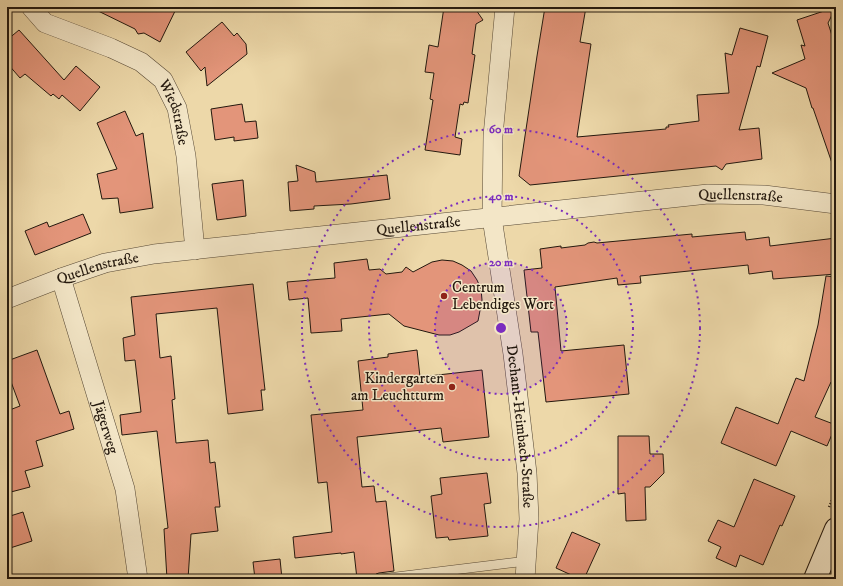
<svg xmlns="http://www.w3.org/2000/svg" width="843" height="586" viewBox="0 0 843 586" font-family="'IM FELL DW Pica',serif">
  <rect width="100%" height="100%" fill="#edd8a9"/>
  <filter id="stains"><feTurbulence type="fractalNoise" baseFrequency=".005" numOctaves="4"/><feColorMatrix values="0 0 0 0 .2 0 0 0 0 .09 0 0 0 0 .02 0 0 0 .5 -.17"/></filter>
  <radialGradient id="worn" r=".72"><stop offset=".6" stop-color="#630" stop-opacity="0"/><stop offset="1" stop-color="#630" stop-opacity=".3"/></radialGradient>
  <g fill="#e3957a" stroke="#23180e">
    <polygon points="90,7 177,7 160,42 144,33 138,34 135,29"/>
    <polygon points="444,7 474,7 483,20 476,24 472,54 475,55 468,103 464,102 463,105 460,104 455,137 462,139 460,155 425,150 433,100 430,99 434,73 425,72 429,45 438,47"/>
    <polygon points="545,7 586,7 580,42 591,44 577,137 666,129 666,127 669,127 668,125 699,121 697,95 729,93 725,53 732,55 740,28 768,36 760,67 757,66 739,130 759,128 762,159 726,164 722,170 716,166 530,185 519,176 537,56"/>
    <polygon points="836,7 828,23 836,48 836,165 833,166 813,108 812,108 806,88 772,73 805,59 801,45 805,46 797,20"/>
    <polygon points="222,22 234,36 237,33 246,44 247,54 207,86 205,67 201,71 186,52"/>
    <polygon points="19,30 64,80 76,66 100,87 80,111 62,95 59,99 53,94 51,96 25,74 20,78 7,63 7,40"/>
    <polygon points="242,104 245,122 256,121 258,138 234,141 234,137 215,140 211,109"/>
    <polygon points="125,111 136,136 143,133 153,208 120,213 118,198 102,199 97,174 117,169 97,123"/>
    <polygon points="296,165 315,172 316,182 387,175 390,199 351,204 314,206 314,209 290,211 288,182 298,181"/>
    <polygon points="243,180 246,216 217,220 212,184"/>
    <polygon points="83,214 91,233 35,255 25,231 47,222 49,227"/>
    <polygon points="745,232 746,240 769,237 770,246 836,238 836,274 773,279 772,271 749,274 748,265 640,276 641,283 618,285 617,278 555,287 561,351 624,345 629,394 546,402 538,332 531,332 524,270 542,268 540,249 561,246 561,248 585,245 588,243 594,242 597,243 692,234 692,237"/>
    <polygon points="367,259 369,270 380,269 386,274 402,272 406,267 413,272 432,262 442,260 453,261 462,265 471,271 477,280 481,289 482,300 478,321 459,332 450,335 439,335 404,326 389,314 341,319 342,331 311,333 308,298 289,300 287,282 335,278 334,263"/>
    <polygon points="826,276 836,277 836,384 831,382 815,417 836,425 827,446 791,431 776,466 721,443 736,407 778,424 796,378 804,381 818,325"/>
    <polygon points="253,284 265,390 261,390 263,410 228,414 217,308 156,314 160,358 171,356 175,399 172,400 176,443 208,440 210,463 215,462 220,507 215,507 218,531 191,534 188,579 167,579 164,529 168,528 157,431 122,435 120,415 141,412 135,360 125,361 123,338 135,335 131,297"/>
    <polygon points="37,350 60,414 69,411 74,429 36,441 43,466 25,471 30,487 7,493 7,411 20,406 7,371 7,361"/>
    <polygon points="417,350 420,377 482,370 489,437 443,442 441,428 357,437 362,487 374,486 376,502 386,501 394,571 379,573 376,574 374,579 357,579 354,552 341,554 341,553 295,558 293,537 332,532 327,482 318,483 311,415 363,410 358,361 388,357 388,354"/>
    <polygon points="618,436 649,436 650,454 663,454 664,473 650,487 645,487 646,520 626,521 625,493 618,494"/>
    <polygon points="487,473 491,503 484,504 488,536 449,540 448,537 436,538 431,496 442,494 440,478"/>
    <polygon points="754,479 795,496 782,526 780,525 763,565 740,555 736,567 716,558 721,547 708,541 718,520 734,527"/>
    <polygon points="23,512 32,541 7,549 7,517"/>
    <polygon points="572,532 600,544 584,579 580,579 556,568"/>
    <polygon points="280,559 282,579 255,579 253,562"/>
  </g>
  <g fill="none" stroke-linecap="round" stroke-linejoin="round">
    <defs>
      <polyline id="lane" points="380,579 527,561"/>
      <g id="street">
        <path id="s1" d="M31,7L45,23L111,48L141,62L163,80L177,108L186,156L195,250"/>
        <path id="s2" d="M505,7L493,136L492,218L513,354L527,473L529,519L525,579"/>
        <path id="s3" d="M61,278L125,489L138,579"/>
        <path id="s4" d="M7,299L61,278L105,263L154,254L708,194L764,195L836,204"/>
      </g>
      <polyline id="secondary" points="815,579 836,529"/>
    </defs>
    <use href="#lane" stroke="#564835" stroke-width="10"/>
    <use href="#street" stroke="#564835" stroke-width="20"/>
    <use href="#secondary" stroke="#23180e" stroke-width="24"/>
    <polyline stroke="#23180e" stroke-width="2.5" stroke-dasharray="1 2" stroke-linecap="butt" points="829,507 836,491"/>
    <use href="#lane" stroke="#f3e6c7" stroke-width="9"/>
    <use href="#street" stroke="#f3e6c7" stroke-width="19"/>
    <use href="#secondary" stroke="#f3e6c7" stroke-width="22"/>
  </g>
  <circle cx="501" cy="328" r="66" fill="#7b2cbf" fill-opacity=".12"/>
  <g fill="none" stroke="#7b2cbf" stroke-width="2" stroke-dasharray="2 4">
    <circle cx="501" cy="328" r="66"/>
    <circle cx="501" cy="328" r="132"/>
    <circle cx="501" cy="328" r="199"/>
  </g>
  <g fill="#8f2418" stroke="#f3e6c7" stroke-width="1.5">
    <circle cx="444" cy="296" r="4"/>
    <circle cx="452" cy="387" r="4"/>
  </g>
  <g text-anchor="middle" stroke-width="3" stroke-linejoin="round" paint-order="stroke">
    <g font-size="15" fill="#23180e" stroke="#f3e6c7">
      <text dy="5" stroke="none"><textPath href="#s1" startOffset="188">Wiedstraße</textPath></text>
      <text dy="5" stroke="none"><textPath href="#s4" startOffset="744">Quellenstraße</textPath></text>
      <text dy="5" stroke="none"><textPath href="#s4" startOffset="420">Quellenstraße</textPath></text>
      <text dy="5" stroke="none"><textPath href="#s4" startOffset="96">Quellenstraße</textPath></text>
      <text dy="5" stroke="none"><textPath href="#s3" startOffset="156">Jägerweg</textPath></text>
      <text dy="5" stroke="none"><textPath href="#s2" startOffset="422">Dechant-Heimbach-Straße</textPath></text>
    </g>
    <g font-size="15" fill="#23180e" stroke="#f3e6c7" text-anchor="start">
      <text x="452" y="292">Centrum<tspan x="452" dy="17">Lebendiges Wort</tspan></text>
      <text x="444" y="383" text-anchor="end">Kindergarten<tspan x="444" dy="17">am Leuchtturm</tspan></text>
    </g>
  </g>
  <circle cx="501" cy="328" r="6" fill="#7b2cbf" stroke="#f3e6c7" stroke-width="2"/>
  <g font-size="12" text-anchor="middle" font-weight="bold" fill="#7b2cbf" stroke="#f3e6c7" stroke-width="3" stroke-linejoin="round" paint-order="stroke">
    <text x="501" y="133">60 m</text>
    <text x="501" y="200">40 m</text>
    <text x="501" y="266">20 m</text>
  </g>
  <rect width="843" height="586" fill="none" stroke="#edd8a9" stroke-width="24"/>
  <rect x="8" y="8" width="827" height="570" fill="none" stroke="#23180e" stroke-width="2"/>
  <rect x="12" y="12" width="819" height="562" fill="none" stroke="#23180e"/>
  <rect width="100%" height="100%" filter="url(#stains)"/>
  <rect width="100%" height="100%" fill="url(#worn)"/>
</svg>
